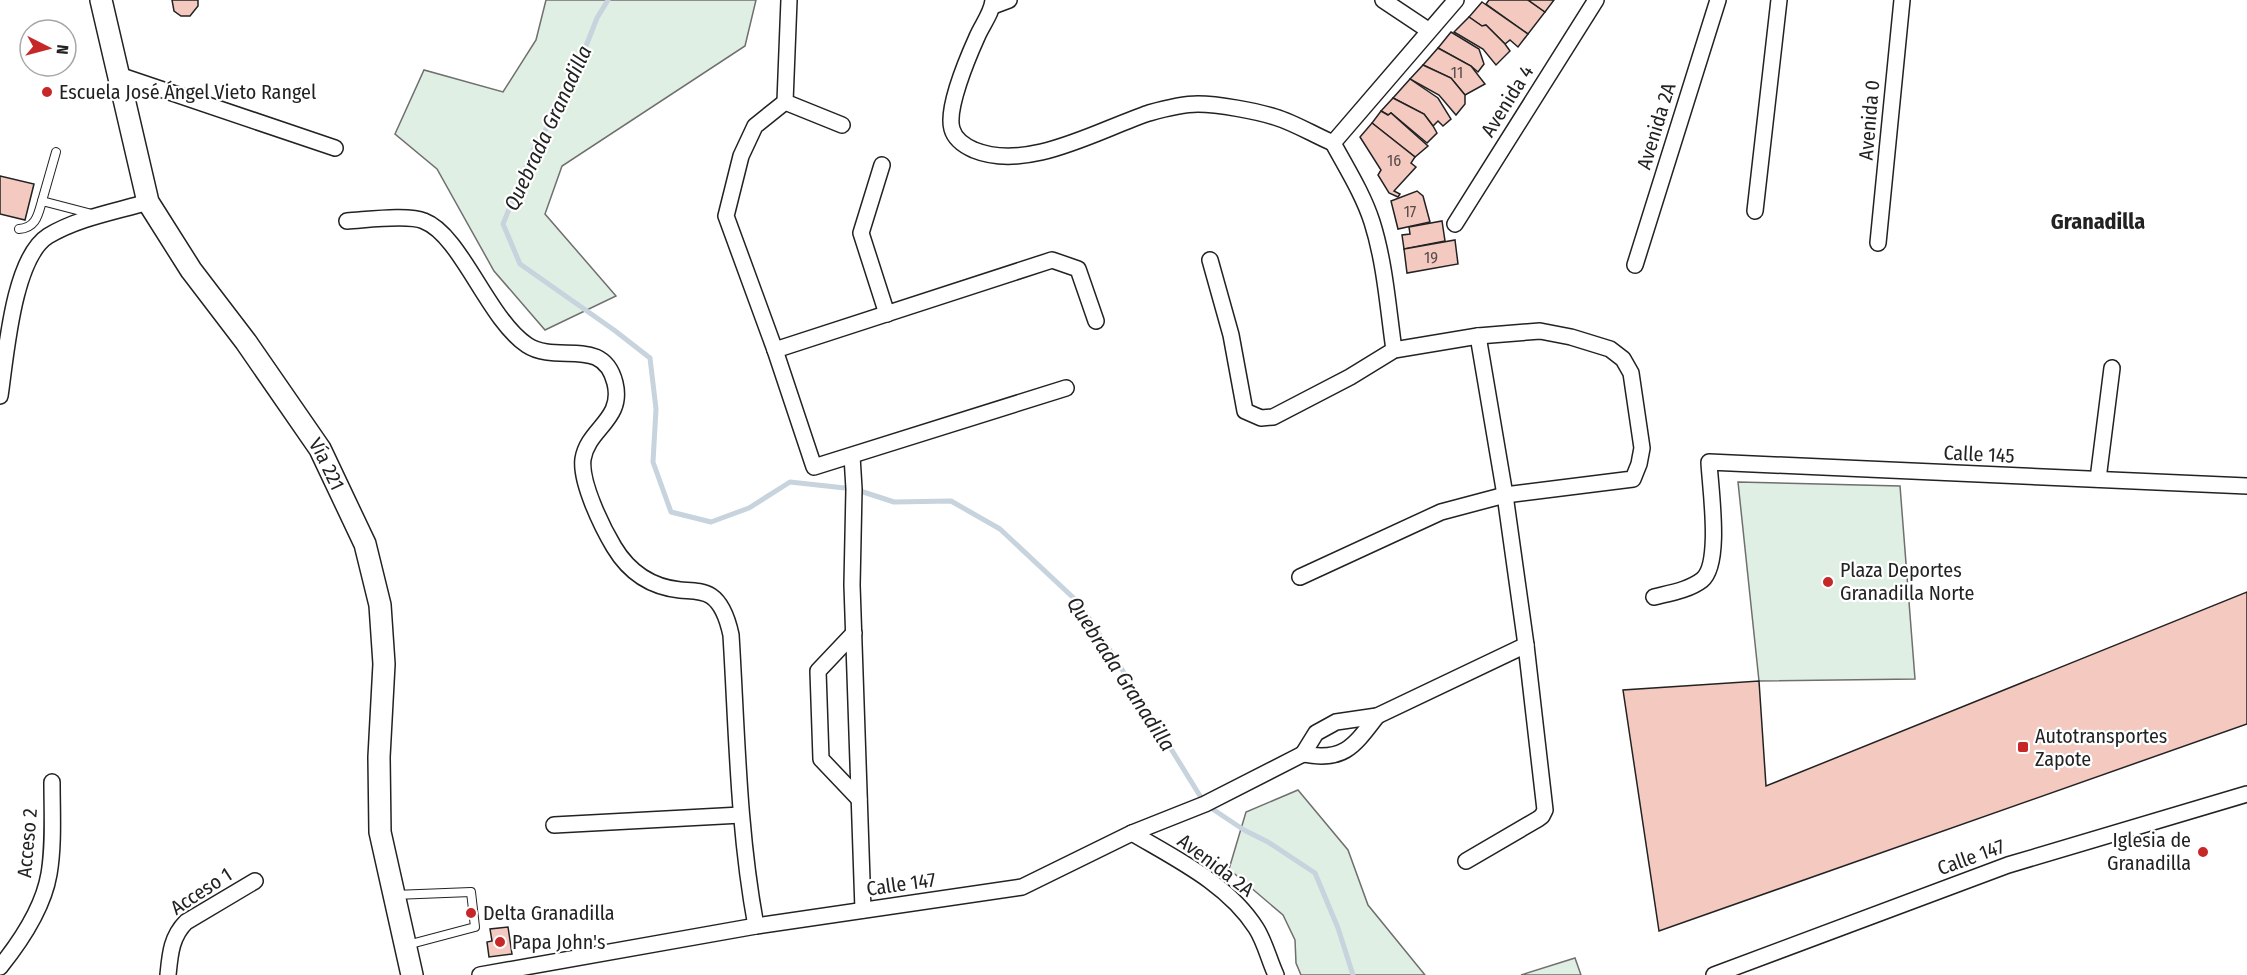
<svg xmlns="http://www.w3.org/2000/svg" width="2247" height="975" viewBox="0 0 2247 975" font-family="'Fira Sans Condensed',sans-serif">
  <rect width="100%" height="100%" fill="#fff"/>
  <g fill="#e0efe3" stroke="#6f6f6f" stroke-width="1.5">
    <polygon points="546,0 756,0 745,46 562,166 545,214 616,296 545,330 494,271 437,169 395,134 424,70 503,92 536,40"/>
    <polygon points="1738,482 1900,486 1915,679 1759,681"/>
    <polygon points="1298,790 1348,850 1368,905 1425,975 1301,975 1296,963 1295,940 1283,915 1229,869 1246,812"/>
    <polygon points="1575,958 1581,975 1521,975"/>
  </g>
  <g fill="none" stroke-linecap="round" stroke-linejoin="round">
    <polyline stroke="#c7d3dd" stroke-width="5" points="608,0 597,18 566,97 534,148 503,224 520,264 614,330 650,358 656,409 653,462 671,512 711,522 749,508 790,482 854,489 894,502 951,501 1000,529 1079,603 1115,658 1205,804 1244,830 1268,842 1315,873 1338,928 1353,975"/>
  </g>
  <g fill="#f3c9c0" stroke="#222" stroke-width="1.5">
    <polygon points="172,0 198,0 198,6 190,16 181,16 174,11"/>
    <polygon points="1489,0 1528,0 1545,12 1528,34 1486,4"/>
    <polygon points="1528,0 1554,0 1545,12"/>
    <polygon points="1482,2 1528,34 1518,47 1510,40 1505,44 1486,25 1482,26 1469,17"/>
    <polygon points="1469,17 1482,26 1486,25 1505,44 1510,51 1496,65 1483,49 1454,32"/>
    <polygon points="1451,32 1479,49 1484,64 1478,72 1471,66 1438,48"/>
    <polygon points="1438,48 1471,66 1485,84 1465,95 1451,78 1423,65"/>
    <polygon points="1423,65 1451,78 1465,95 1465,104 1456,115 1439,95 1410,79"/>
    <polygon points="1410,79 1438,98 1451,119 1443,126 1438,121 1433,126 1424,114 1393,98"/>
    <polygon points="1393,98 1424,114 1433,126 1437,133 1427,143 1391,113 1388,115 1381,111"/>
    <polygon points="1381,111 1388,115 1391,113 1428,146 1415,157 1372,123"/>
    <polygon points="1372,123 1415,157 1411,163 1416,167 1394,191 1400,194 1398,197 1389,193 1378,175 1381,170 1360,137"/>
    <polygon points="0,176 34,184 25,220 0,214"/>
    <polygon points="1417,191 1423,196 1430,222 1398,229 1391,201"/>
    <polygon points="1442,221 1445,241 1404,249 1402,235 1410,234 1409,227"/>
    <polygon points="1455,240 1458,264 1407,273 1404,249"/>
    <polygon points="2247,592 2247,724 1659,931 1623,690 1759,681 1766,786"/>
    <polygon points="508,927 512,954 489,957 487,942 492,941 490,929"/>
  </g>
  <g fill="none" stroke-linecap="round" stroke-linejoin="round">
    <defs>
      <g id="lane">
        <polyline points="42,201 56,152"/>
        <path d="M19,229C36,228 38,215 42,201L92,214"/>
        <polyline points="394,895 471,892 475,927 407,945"/>
      </g>
      <g id="street">
        <polyline points="789,0 785,102 842,125"/>
        <path d="M993,0C992,13 982,25 977,37C968,57 946,109 952,129C955,140 965,146 974,150C1028,172 1098,130 1149,113C1163,109 1184,104 1198,104C1218,104 1256,111 1275,117C1295,123 1314,135 1333,143"/>
        <polyline points="1383,0 1428,30"/>
        <polyline points="993,6 1009,0"/>
        <polyline points="119,75 335,148"/>
        <polyline points="785,102 755,126 741,156 726,216 775,350 814,467 1066,388"/>
        <polyline points="882,165 861,233 887,314"/>
        <polyline points="1755,211 1779,0"/>
        <path d="M347,221C366,220 408,214 424,221C461,235 488,319 527,345C557,365 603,335 615,383C624,420 588,428 583,459C580,482 602,527 614,547C629,572 651,587 680,590C689,591 702,590 711,596C723,604 728,621 731,635C737,732 738,830 756,926"/>
        <polyline points="1455,224 1596,0"/>
        <polyline points="1878,243 1902,0"/>
        <polyline points="1210,260 1231,335 1245,411 1261,418 1273,417 1350,377 1394,350 1478,336 1540,331 1571,337 1610,349 1623,359 1631,373 1642,448 1639,464 1633,479 1505,495 1441,512 1300,577"/>
        <polyline points="1635,265 1718,0"/>
        <polyline points="775,350 1052,260 1078,269 1096,321"/>
        <path d="M1394,350C1388,308 1385,263 1372,222C1363,194 1347,169 1333,143L1456,0"/>
        <path d="M0,396C6,356 13,258 48,236C78,218 114,212 148,202"/>
        <polyline points="852,456 854,489 852,585 863,910"/>
        <polyline points="2098,479 2112,368"/>
        <path d="M1654,597C1670,593 1689,590 1702,580C1722,564 1710,487 1709,462L2247,486"/>
        <polyline points="854,633 818,671 821,759 859,799"/>
        <polyline points="1303,754 1316,733 1336,722 1377,716 1526,645"/>
        <path d="M1303,754C1344,762 1354,746 1377,716"/>
        <polyline points="554,825 741,815"/>
        <path d="M1132,833C1176,859 1228,884 1256,928C1265,942 1269,960 1276,975"/>
        <polyline points="1466,861 1538,819 1542,816 1545,810 1526,645 1505,495 1478,336"/>
        <path d="M0,967C21,941 43,909 49,874C54,845 52,813 52,782"/>
        <path d="M168,975C170,955 171,937 186,922L255,881"/>
        <polyline points="480,975 756,926 1022,887 1132,833 1205,804 1303,754"/>
        <polyline points="1714,975 2008,865 2247,794"/>
      </g>
      <g id="secondary">
        <path id="s1" d="M101,0L148,202L191,270L246,342L320,449L365,544L380,605L384,664L379,757L380,832L412,975"/>
      </g>
    </defs>
    <use href="#lane" stroke="#222" stroke-width="10"/>
    <use href="#street" stroke="#222" stroke-width="18"/>
    <use href="#secondary" stroke="#222" stroke-width="24"/>
    <use href="#lane" stroke="#fff" stroke-width="8"/>
    <use href="#street" stroke="#fff" stroke-width="15"/>
    <use href="#secondary" stroke="#fff" stroke-width="21"/>
  </g>
  <g fill="#c62828" stroke="#fff" stroke-width="2">
    <circle cx="47" cy="92" r="6"/>
    <circle cx="1828" cy="582" r="6"/>
    <rect x="2017" y="741" width="12" height="12" rx="3"/>
    <circle cx="2203" cy="852" r="6"/>
    <circle cx="471" cy="913" r="6"/>
    <circle cx="500" cy="942" r="6"/>
  </g>
  <g text-anchor="middle" stroke-width="4.5" stroke-linejoin="round" paint-order="stroke">
    <g font-size="16" fill="#564c4a">
      <text x="1457" y="78">11</text>
      <text x="1394" y="166">16</text>
      <text x="1410" y="217">17</text>
      <text x="1431" y="263">19</text>
    </g>
    <g font-size="20" fill="#222" stroke="#fff" text-anchor="start">
      <text x="59" y="99">Escuela José Ángel Vieto Rangel</text>
      <text x="1840" y="577">Plaza Deportes<tspan x="1840" dy="23">Granadilla Norte</tspan></text>
      <text x="2035" y="743">Autotransportes<tspan x="2035" dy="23">Zapote</tspan></text>
      <text x="2191" y="847" text-anchor="end">Iglesia de<tspan x="2191" dy="23">Granadilla</tspan></text>
      <text x="483" y="920">Delta Granadilla</text>
      <text x="512" y="949">Papa John's</text>
    </g>
    <g font-size="20" fill="#222" stroke="#fff">
      <text transform="translate(1507 101) rotate(-58)" y="7">Avenida 4</text>
      <text transform="translate(1869 120) rotate(-85)" y="7">Avenida 0</text>
      <text transform="translate(1656 126) rotate(-73)" y="7">Avenida 2A</text>
      <text transform="translate(1979 454) rotate(3)" y="7">Calle 145</text>
      <text dy="7" stroke="none"><textPath href="#s1" startOffset="525">Vía 221</textPath></text>
      <text transform="translate(27 843) rotate(-85)" y="7">Acceso 2</text>
      <text transform="translate(1971 857) rotate(-20)" y="7">Calle 147</text>
      <text transform="translate(1216 865) rotate(37)" y="7">Avenida 2A</text>
      <text transform="translate(901 884) rotate(-8)" y="7">Calle 147</text>
      <text transform="translate(201 891) rotate(-33)" y="7">Acceso 1</text>
    </g>
    <g font-size="21" font-style="italic" fill="#222" stroke="#fff">
      <text transform="translate(548 128) rotate(-65)" y="7">Quebrada Granadilla</text>
      <text transform="translate(1121 674) rotate(57)" y="7">Quebrada Granadilla</text>
    </g>
    <g font-size="22" font-weight="bold" fill="#222" stroke="#fff">
      <text x="2098" y="229">Granadilla</text>
    </g>
  </g>
  <g transform="translate(48 48) rotate(96)"><circle r="28" fill="#ffffff" stroke="#a7a7a7" stroke-width="1.5"/>
  <path d="M0-4.5L10 22L0 15L-10 22Z" fill="#c62828"/>
  <text y="-9" font-size="16" font-weight="bold" text-anchor="middle" fill="#222222">N</text>
  </g>
</svg>
